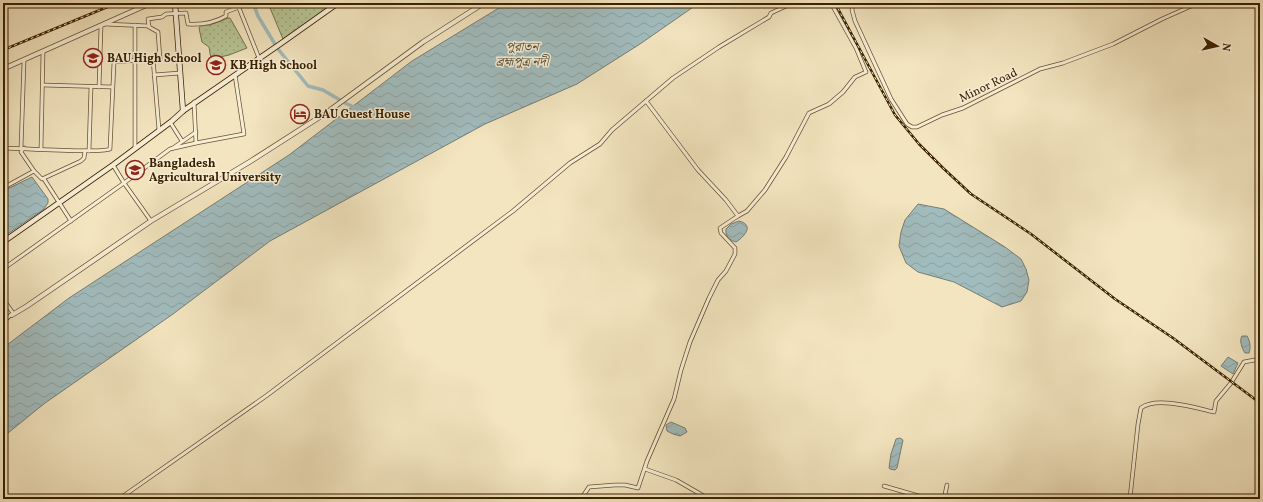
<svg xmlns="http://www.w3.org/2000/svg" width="1263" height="502" viewBox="0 0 1263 502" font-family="Vollkorn,'Noto Serif Bengali',serif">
  <defs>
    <pattern id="grass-dots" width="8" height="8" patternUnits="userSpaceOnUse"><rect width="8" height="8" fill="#b7c595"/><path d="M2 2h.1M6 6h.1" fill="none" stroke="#9ea97f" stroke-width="1.8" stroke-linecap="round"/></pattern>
    <pattern id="water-waves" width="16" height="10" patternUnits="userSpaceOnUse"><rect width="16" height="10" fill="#a1bcbe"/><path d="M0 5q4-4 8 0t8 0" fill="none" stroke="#8ba1a2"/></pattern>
  </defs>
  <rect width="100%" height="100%" fill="#f3e5c0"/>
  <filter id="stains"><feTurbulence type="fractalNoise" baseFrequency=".005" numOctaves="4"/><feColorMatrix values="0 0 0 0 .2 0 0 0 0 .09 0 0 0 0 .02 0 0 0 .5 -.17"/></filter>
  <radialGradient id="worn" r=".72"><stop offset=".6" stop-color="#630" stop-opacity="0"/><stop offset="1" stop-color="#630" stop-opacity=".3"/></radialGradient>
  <g fill="url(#grass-dots)" stroke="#78734a">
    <polygon points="268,3 329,3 330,6 283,39"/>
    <polygon points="228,18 230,18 247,48 229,55 211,59 209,47 202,42 199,28 201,25 210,25"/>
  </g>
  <g fill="url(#water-waves)" stroke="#787e72">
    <polygon points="507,3 699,3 640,44 577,84 485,124 270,241 173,314 45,403 3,437 3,348 69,298 289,155 412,61"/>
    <polygon points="32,177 48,199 48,203 44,209 3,237 3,191"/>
    <polygon points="918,204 944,209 1005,247 1021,259 1026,269 1029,280 1027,292 1021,301 1002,307 954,282 918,272 906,263 899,246 901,232 905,220"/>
    <path d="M739,221C755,225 744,237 736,242C729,240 725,236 726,229L731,224Z"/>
    <path d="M1242,336H1247C1250,341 1251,347 1249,353H1245C1242,349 1239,340 1242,336Z"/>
    <polygon points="1228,357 1238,363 1233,374 1221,366"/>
    <polygon points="671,422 685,428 687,432 680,436 673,434 667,431 666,425"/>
    <polygon points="900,438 903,440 897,468 895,470 890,469 889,468 891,454 896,439"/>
  </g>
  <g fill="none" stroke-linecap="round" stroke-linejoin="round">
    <g stroke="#a1bcbe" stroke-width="3.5">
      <polyline points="253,3 258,16 276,46"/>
      <polyline points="278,49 308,86 323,90 340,100"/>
      <polyline points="345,103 356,108"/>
    </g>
    <defs>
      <g id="minor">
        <polyline points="237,3 259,58"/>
        <polyline points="853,3 852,10 855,21 891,99 907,124 912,127 917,127 942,115 963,108 1040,69 1063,63 1113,44 1162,19 1198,3"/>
        <polyline points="105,24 149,26"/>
        <polyline points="135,25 135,148"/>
        <path d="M153,59H160L158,32L149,27L148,19L162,17L166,14L186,13L188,24C202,25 214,23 226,16V12L239,7"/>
        <polyline points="154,75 180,73"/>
        <polyline points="43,85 112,87"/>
        <polyline points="99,87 101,26"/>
        <polyline points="646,101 673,78 719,47 769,17 771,13 793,3"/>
        <polyline points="194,102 196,143"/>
        <polyline points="170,122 182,141"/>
        <path d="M3,148C20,148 99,154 110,149L114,62L153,59L159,130"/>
        <polyline points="21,148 24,61"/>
        <polyline points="24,148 22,150 21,152 34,171 42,179 81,161 84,158 85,151"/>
        <polyline points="173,148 196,132"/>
        <polyline points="41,149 43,52"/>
        <polyline points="89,151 91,87"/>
        <polyline points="44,179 71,221"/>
        <polyline points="3,188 34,171"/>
        <polyline points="151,221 124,183 170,149 196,143 244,134 235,75"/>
        <polyline points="3,269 124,183 113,165"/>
        <polyline points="3,299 13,313 3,322"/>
        <polyline points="645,469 676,480 709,499"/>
        <polyline points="884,486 929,499"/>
        <polyline points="119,499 266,396 513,211 570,163 600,144 612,130 646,101 698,170 726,200 738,216 747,211 765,190 786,157 809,113 829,104 843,92 855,77 866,72 856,48 831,3"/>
        <polyline points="581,499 589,487 615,485 625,485 638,488 647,461 674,399 681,370 690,342 709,298 718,280 726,271 735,254 735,248 721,233 720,228 738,216"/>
        <polyline points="944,499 947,485"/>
        <path d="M1128,499L1130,498L1138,424L1141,408C1156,396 1196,408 1214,412L1216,401L1231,383L1244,362L1260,359"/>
      </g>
      <g id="tertiary">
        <polyline points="3,69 151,3"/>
        <polyline points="12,315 27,306 151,221 251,161 326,113 423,42 484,3"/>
      </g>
      <g id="secondary">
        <polyline points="175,3 183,111"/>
        <polyline points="3,242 113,165 172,121 183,111 283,42 338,3"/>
      </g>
    </defs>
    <use href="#minor" stroke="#685230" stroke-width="4.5"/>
    <use href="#tertiary" stroke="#685230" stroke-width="5.5"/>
    <use href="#secondary" stroke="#3a2100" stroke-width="6"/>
    <use href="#minor" stroke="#f7eed6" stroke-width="3"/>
    <use href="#tertiary" stroke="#f7eed6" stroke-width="4"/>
    <use href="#secondary" stroke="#f7eed6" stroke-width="4.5"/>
    <defs>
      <g id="rail">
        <polyline points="835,3 895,115 919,144 943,168 971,194 1031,234 1115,299 1173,338 1260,403"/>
        <polyline points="3,50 117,3"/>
      </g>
    </defs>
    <use href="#rail" stroke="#3a2100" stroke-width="2.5"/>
    <use href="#rail" stroke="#f7eed6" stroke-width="1" stroke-dasharray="3" stroke-linecap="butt"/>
  </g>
  <defs>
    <symbol id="school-ring" viewBox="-11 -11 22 22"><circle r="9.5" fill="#f7eed6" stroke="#8f2418" stroke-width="1.5"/><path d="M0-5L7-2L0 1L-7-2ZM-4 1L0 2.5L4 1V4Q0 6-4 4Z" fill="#8f2418"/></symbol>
    <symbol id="hotel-ring" viewBox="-11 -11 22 22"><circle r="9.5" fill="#f7eed6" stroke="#8f2418" stroke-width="1.5"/><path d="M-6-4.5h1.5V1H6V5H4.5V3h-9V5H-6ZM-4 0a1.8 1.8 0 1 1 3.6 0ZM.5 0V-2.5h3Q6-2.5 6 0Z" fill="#8f2418"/></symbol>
    <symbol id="university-ring" viewBox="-11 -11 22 22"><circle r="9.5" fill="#f7eed6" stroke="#8f2418" stroke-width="1.5"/><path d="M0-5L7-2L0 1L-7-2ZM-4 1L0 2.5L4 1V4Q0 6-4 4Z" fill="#8f2418"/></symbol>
  </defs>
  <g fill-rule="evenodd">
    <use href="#school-ring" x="82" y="47" width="22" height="22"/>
    <use href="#school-ring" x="205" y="54" width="22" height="22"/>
    <use href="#hotel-ring" x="289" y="103" width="22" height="22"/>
    <use href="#university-ring" x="124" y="159" width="22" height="22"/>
  </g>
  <g text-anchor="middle" stroke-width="3" stroke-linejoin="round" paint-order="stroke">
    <g font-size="12" font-weight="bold" fill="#3a2100" stroke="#f7eed6" text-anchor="start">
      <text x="107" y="62">BAU High School</text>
      <text x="230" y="69">KB High School</text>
      <text x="314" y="118">BAU Guest House</text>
      <text x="149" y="167">Bangladesh<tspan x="149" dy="14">Agricultural University</tspan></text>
    </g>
    <g font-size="12" fill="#3a2100" stroke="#f7eed6">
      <text transform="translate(988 85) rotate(-26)" y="4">Minor Road</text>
    </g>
    <g font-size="13" font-style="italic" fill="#595039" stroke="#f7eed6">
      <text x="522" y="51">পুরাতন<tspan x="522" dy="15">ব্রহ্মপুত্র নদী</tspan></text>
    </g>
  </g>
  <rect width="1263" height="502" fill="none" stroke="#f3e5c0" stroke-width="16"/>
  <rect x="4" y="4" width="1255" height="494" fill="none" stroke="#3a2100" stroke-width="2"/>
  <rect x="8" y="8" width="1247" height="486" fill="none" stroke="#3a2100"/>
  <g transform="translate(1217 46) rotate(98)" stroke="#f7eed6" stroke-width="3" paint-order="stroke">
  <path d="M0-3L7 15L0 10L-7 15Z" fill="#3a2100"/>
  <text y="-6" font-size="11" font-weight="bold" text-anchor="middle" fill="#3a2100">N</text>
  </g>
  <rect width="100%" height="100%" filter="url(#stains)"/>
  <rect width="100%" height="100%" fill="url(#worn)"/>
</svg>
